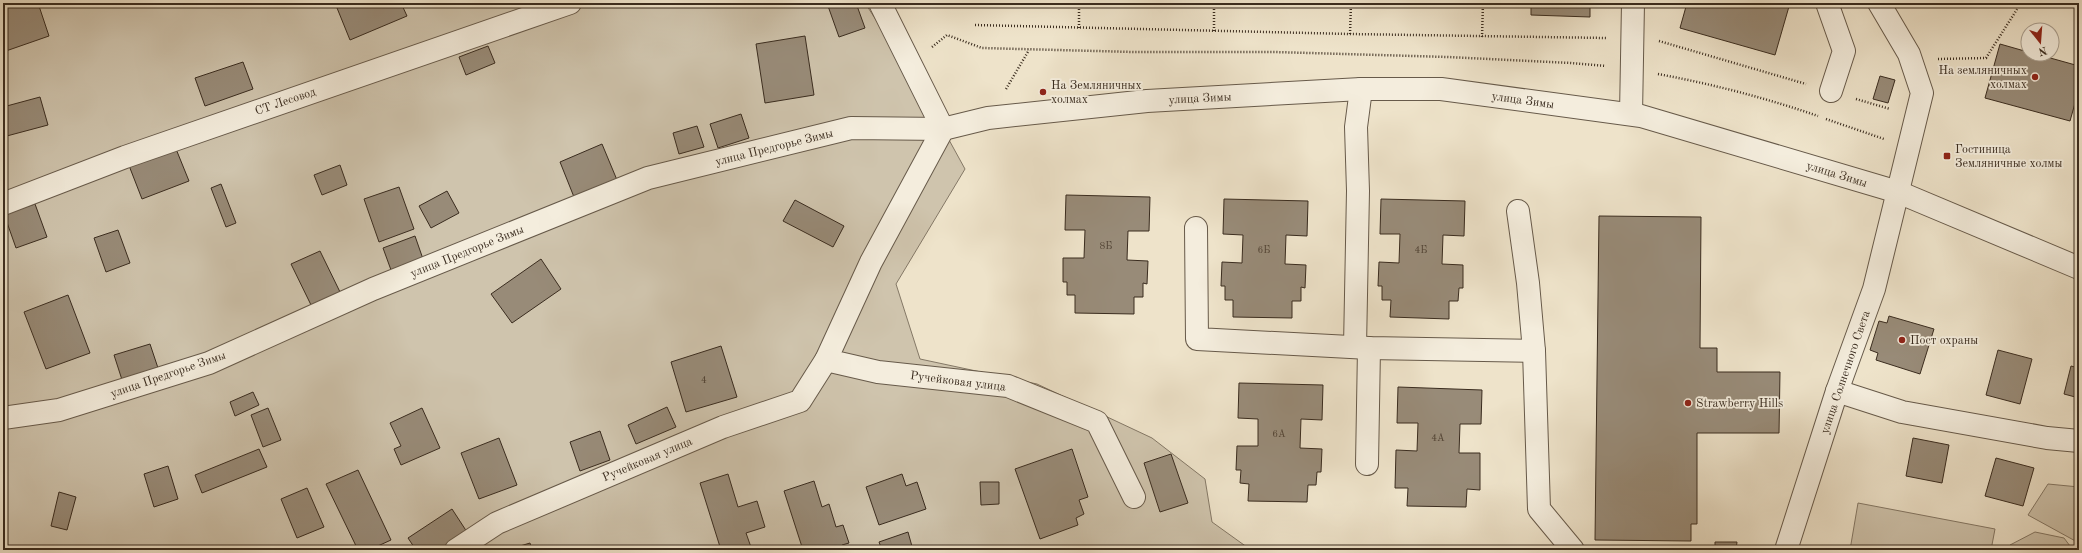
<svg xmlns="http://www.w3.org/2000/svg" width="2082" height="553" viewBox="0 0 2082 553" font-family="'Old Standard TT',serif">
  <rect width="100%" height="100%" fill="#eee3ca"/>
  <filter id="stains"><feTurbulence type="fractalNoise" baseFrequency=".005" numOctaves="4"/><feColorMatrix values="0 0 0 0 .2 0 0 0 0 .09 0 0 0 0 .02 0 0 0 .5 -.17"/></filter>
  <radialGradient id="worn" r=".72"><stop offset=".6" stop-color="#630" stop-opacity="0"/><stop offset="1" stop-color="#630" stop-opacity=".3"/></radialGradient>
  <g fill="#cfc4ad" stroke="#847866">
    <polygon points="3,3 865,3 921,89 965,169 896,284 920,359 1037,384 1152,438 1205,479 1212,522 1251,550 3,550"/>
    <polygon points="2048,484 2079,487 2079,543 2028,515"/>
    <polygon points="1858,503 1995,529 1991,550 1850,550"/>
    <polygon points="2035,532 2064,538 2073,550 2009,550 2010,545"/>
  </g>
  <g fill="#988b78" stroke="#3a2c1f">
    <polygon points="20,3 38,3 49,36 3,52 3,9"/>
    <polygon points="335,3 401,3 407,16 350,40"/>
    <polygon points="838,3 856,3 865,28 839,37 828,6"/>
    <polygon points="1531,3 1590,3 1590,17 1531,15"/>
    <polygon points="1687,3 1790,3 1775,55 1680,28"/>
    <polygon points="805,36 814,95 765,103 756,44"/>
    <polygon points="2000,44 2028,52 2028,54 2036,54 2079,66 2079,89 2070,121 1985,98"/>
    <polygon points="488,46 495,63 466,75 459,57"/>
    <polygon points="243,62 253,89 205,106 195,78"/>
    <polygon points="1880,76 1895,80 1888,103 1873,99"/>
    <polygon points="40,97 48,125 3,137 3,107"/>
    <polygon points="741,114 749,138 718,148 710,124"/>
    <polygon points="697,126 704,147 679,154 673,133"/>
    <polygon points="174,144 189,181 142,199 128,163"/>
    <polygon points="602,144 617,180 574,197 560,162"/>
    <polygon points="340,165 347,185 322,195 314,175"/>
    <polygon points="221,184 236,223 226,227 211,188"/>
    <polygon points="399,187 414,229 379,242 364,199"/>
    <polygon points="447,191 459,213 431,228 419,206"/>
    <polygon points="1066,195 1150,197 1149,231 1128,231 1127,260 1148,261 1147,284 1143,283 1143,297 1134,297 1134,314 1075,313 1075,295 1067,295 1067,282 1063,282 1063,258 1084,258 1085,230 1065,230"/>
    <polygon points="1224,199 1308,201 1307,236 1286,235 1285,264 1306,265 1305,288 1301,287 1301,301 1292,301 1292,318 1233,317 1233,300 1225,300 1225,286 1221,286 1222,262 1242,263 1243,235 1223,234"/>
    <polygon points="1381,199 1465,201 1464,236 1443,235 1442,264 1463,265 1463,288 1459,288 1458,301 1449,301 1449,319 1390,317 1391,300 1382,300 1382,286 1378,286 1379,262 1399,263 1400,234 1380,234"/>
    <polygon points="795,200 844,226 833,247 783,221"/>
    <polygon points="35,204 47,237 16,248 4,214"/>
    <polygon points="1599,216 1701,217 1700,348 1717,348 1717,372 1780,372 1779,433 1697,433 1697,524 1691,524 1691,541 1595,540"/>
    <polygon points="118,230 130,263 106,272 94,238"/>
    <polygon points="415,236 423,259 391,270 383,248"/>
    <polygon points="320,251 341,294 312,307 291,264"/>
    <polygon points="541,259 561,289 512,323 491,294"/>
    <polygon points="68,295 90,353 46,369 24,312"/>
    <polygon points="1889,316 1934,329 1920,374 1876,360 1878,353 1870,350 1879,321 1887,323"/>
    <polygon points="150,344 160,374 124,386 114,355"/>
    <polygon points="721,346 737,397 686,412 671,362"/>
    <polygon points="1998,350 2032,359 2020,404 1986,395"/>
    <polygon points="2071,366 2079,368 2079,398 2064,394"/>
    <polygon points="1239,383 1323,385 1322,420 1301,419 1300,448 1322,449 1321,472 1317,472 1316,485 1308,485 1307,502 1248,501 1249,484 1240,483 1241,470 1236,470 1237,446 1258,446 1258,419 1238,418"/>
    <polygon points="1398,387 1482,390 1481,424 1460,424 1459,453 1480,453 1480,490 1467,489 1466,507 1407,506 1408,488 1395,488 1396,450 1417,451 1418,423 1397,423"/>
    <polygon points="253,392 259,405 235,416 230,402"/>
    <polygon points="667,407 676,427 636,444 628,425"/>
    <polygon points="268,408 281,440 263,447 251,415"/>
    <polygon points="422,408 440,448 401,465 394,449 401,446 390,423"/>
    <polygon points="600,431 610,460 580,471 570,442"/>
    <polygon points="499,438 517,485 479,499 461,453"/>
    <polygon points="1913,438 1949,445 1942,483 1906,476"/>
    <polygon points="259,449 267,467 202,493 195,475"/>
    <polygon points="1072,449 1088,497 1079,500 1084,514 1076,518 1078,525 1040,539 1015,469"/>
    <polygon points="1171,454 1188,503 1160,512 1144,463"/>
    <polygon points="1996,458 2034,468 2023,506 1985,496"/>
    <polygon points="168,466 178,499 154,507 144,474"/>
    <polygon points="358,470 391,540 369,550 358,550 326,484"/>
    <polygon points="728,474 738,507 757,501 765,527 746,533 752,550 721,550 700,483"/>
    <polygon points="902,474 906,486 917,482 926,509 879,525 866,487"/>
    <polygon points="814,481 822,507 829,504 836,527 843,525 849,543 842,545 843,550 803,550 784,491"/>
    <polygon points="980,482 999,482 999,504 981,505"/>
    <polygon points="307,488 324,527 297,538 281,499"/>
    <polygon points="59,492 76,497 67,530 51,526"/>
    <polygon points="452,509 467,532 440,550 416,550 408,538"/>
    <polygon points="908,532 913,550 882,550 879,542"/>
    <polygon points="1715,542 1737,542 1736,550 1715,550"/>
    <polygon points="530,543 532,550 507,550"/>
  </g>
  <g fill="none" stroke-linecap="round" stroke-linejoin="round">
    <defs>
      <g id="minor">
        <polyline points="880,3 943,129"/>
        <polyline points="1827,3 1844,51 1831,91"/>
        <polyline points="1631,114 1633,3"/>
        <polyline points="943,129 871,262 826,360 878,372 1008,386 1097,422 1134,497"/>
        <polyline points="3,204 125,157 570,3"/>
        <polyline points="1518,211 1528,283 1534,351 1539,509 1573,550"/>
        <polyline points="1196,228 1197,339 1369,348 1534,351"/>
        <polyline points="1355,347 1358,191 1356,127 1361,89"/>
        <polyline points="1837,391 1902,412 2047,438 2079,441"/>
        <polyline points="3,418 59,410 209,363 373,289 648,178 851,128 943,129 988,118 1147,101 1361,89 1441,89 1641,116 1898,192 2079,268"/>
        <polyline points="1367,464 1369,348"/>
        <polyline points="456,550 497,523 723,427 800,401 826,360"/>
        <polyline points="1786,550 1837,391 1874,289 1922,93 1909,54 1879,3"/>
      </g>
    </defs>
    <use href="#minor" stroke="#675a4a" stroke-width="24"/>
    <g stroke="#3a2c1f" stroke-width="2.5" stroke-dasharray="1 2" stroke-linecap="butt">
      <polyline points="975,25 1350,34 1606,38"/>
      <polyline points="1079,28 1079,3"/>
      <polyline points="1214,31 1214,3"/>
      <polyline points="1350,34 1351,3"/>
      <polyline points="1482,37 1483,3"/>
      <polyline points="1659,41 1806,84"/>
      <polyline points="932,47 947,35 982,48 1134,52 1275,52 1448,57 1571,63 1606,66"/>
      <polyline points="1938,59 1986,58 2021,3"/>
      <path d="M1658,74C1712,84 1766,98 1818,116"/>
      <polyline points="1006,89 1029,50"/>
      <polyline points="1856,99 1890,109"/>
      <polyline points="1826,119 1884,139"/>
    </g>
    <use href="#minor" stroke="#f4eddd" stroke-width="22"/>
  </g>
  <g fill="#8f2418" stroke="#f4eddd" stroke-width="1.5">
    <circle cx="2035" cy="77" r="4"/>
    <circle cx="1043" cy="92" r="4"/>
    <rect x="1943" y="152" width="8" height="8" rx="2"/>
    <circle cx="1902" cy="340" r="4"/>
    <circle cx="1688" cy="403" r="4"/>
  </g>
  <g text-anchor="middle" stroke-width="3.5" stroke-linejoin="round" paint-order="stroke">
    <g font-size="10" fill="#524435">
      <text x="1106" y="249">8Б</text>
      <text x="1264" y="253">6Б</text>
      <text x="1421" y="253">4Б</text>
      <text x="704" y="383">4</text>
      <text x="1279" y="437">6А</text>
      <text x="1438" y="441">4А</text>
    </g>
    <g font-size="12" fill="#3a2c1f" stroke="#f4eddd" text-anchor="start">
      <text x="2027" y="74" text-anchor="end">На земляничных<tspan x="2027" dy="14">холмах</tspan></text>
      <text x="1051" y="89">На Земляничных<tspan x="1051" dy="14">холмах</tspan></text>
      <text x="1955" y="153">Гостиница<tspan x="1955" dy="14">Земляничные холмы</tspan></text>
      <text x="1910" y="344">Пост охраны</text>
      <text x="1696" y="407">Strawberry Hills</text>
    </g>
    <g font-size="12" fill="#3a2c1f" stroke="#f4eddd">
      <text transform="translate(1200 98) rotate(-3)" y="4">улица Зимы</text>
      <text transform="translate(1523 100) rotate(8)" y="4">улица Зимы</text>
      <text transform="translate(285 101) rotate(-19)" y="4">СТ Лесовод</text>
      <text transform="translate(774 147) rotate(-14)" y="4">улица Предгорье Зимы</text>
      <text transform="translate(1837 174) rotate(17)" y="4">улица Зимы</text>
      <text transform="translate(467 251) rotate(-22)" y="4">улица Предгорье Зимы</text>
      <text transform="translate(1845 372) rotate(-71)" y="4">улица Солнечного Света</text>
      <text transform="translate(168 374) rotate(-19)" y="4">улица Предгорье Зимы</text>
      <text transform="translate(958 381) rotate(7)" y="4">Ручейковая улица</text>
      <text transform="translate(647 459) rotate(-23)" y="4">Ручейковая улица</text>
    </g>
  </g>
  <rect width="2082" height="553" fill="none" stroke="#eee3ca" stroke-width="16"/>
  <rect x="4" y="4" width="2074" height="545" fill="none" stroke="#3a2c1f" stroke-width="2"/>
  <rect x="8" y="8" width="2066" height="537" fill="none" stroke="#3a2c1f"/>
  <g transform="translate(2040 42) rotate(163)"><circle r="19" fill="#f4eddd" stroke="#aaa091"/>
  <path d="M0-3L7 15L0 10L-7 15Z" fill="#8f2418"/>
  <text y="-6" font-size="11" font-weight="bold" text-anchor="middle" fill="#3a2c1f">N</text>
  </g>
  <rect width="100%" height="100%" filter="url(#stains)"/>
  <rect width="100%" height="100%" fill="url(#worn)"/>
</svg>
